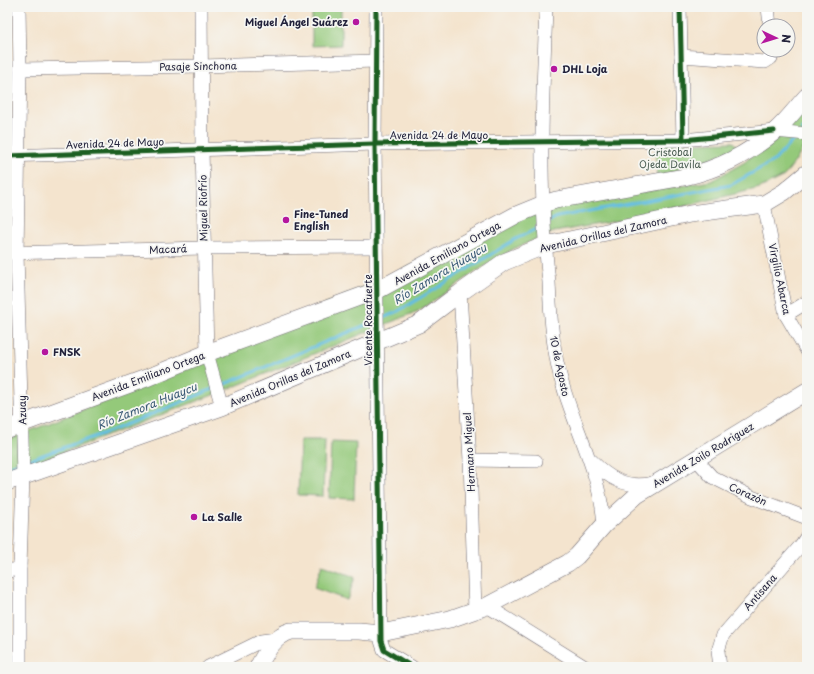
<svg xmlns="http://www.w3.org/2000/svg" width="814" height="674" viewBox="0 0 814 674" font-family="'Playpen Sans',sans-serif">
  <rect width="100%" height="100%" fill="#f6f6f2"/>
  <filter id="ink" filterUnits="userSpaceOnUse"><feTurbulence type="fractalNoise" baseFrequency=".025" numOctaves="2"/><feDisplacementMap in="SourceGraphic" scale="8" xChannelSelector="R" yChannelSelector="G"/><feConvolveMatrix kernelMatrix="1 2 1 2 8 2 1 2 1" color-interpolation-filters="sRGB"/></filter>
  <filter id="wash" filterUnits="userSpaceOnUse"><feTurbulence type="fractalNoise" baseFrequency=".012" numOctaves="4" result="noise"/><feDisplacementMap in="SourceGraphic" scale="16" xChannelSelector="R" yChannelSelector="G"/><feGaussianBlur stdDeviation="0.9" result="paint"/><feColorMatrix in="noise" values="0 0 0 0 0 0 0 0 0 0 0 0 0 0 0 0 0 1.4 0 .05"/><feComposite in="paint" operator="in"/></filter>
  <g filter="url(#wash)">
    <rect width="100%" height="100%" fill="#f4e4ce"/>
    <g fill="#94c97a" stroke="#5b765a">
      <polygon points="312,7 341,7 341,45 312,46"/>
      <polygon points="807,105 807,140 797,159 784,176 760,188 639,217 554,232 515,248 477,271 418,311 226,390 7,474 7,440 147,384 508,223 554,206 711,181 745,162"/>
      <polygon points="733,142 738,147 734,151 657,177 655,144"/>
      <polygon points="300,440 325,440 323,496 298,495"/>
      <polygon points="331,442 356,443 354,499 329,498"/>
      <polygon points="322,565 355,577 347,600 314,588"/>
    </g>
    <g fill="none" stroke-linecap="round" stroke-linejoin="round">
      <g stroke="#64bee2" stroke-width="3">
        <polyline points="802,130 807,125"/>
        <polyline points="548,222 557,217 731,185 775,160 796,137"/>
        <polyline points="380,319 395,313 463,272 514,240 540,227"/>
        <polyline points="220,386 373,322"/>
        <polyline points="26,461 113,430 213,389"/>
        <polyline points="7,467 19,463"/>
      </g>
    </g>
  </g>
  <g filter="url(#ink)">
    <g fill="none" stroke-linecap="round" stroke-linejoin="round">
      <defs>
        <g id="minor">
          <polyline points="19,7 20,69 17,253 23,476 20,567 20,667"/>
          <polyline points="201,7 202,149 207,353 222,407"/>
          <polyline points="376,7 375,144 381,641 384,650 412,667"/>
          <path d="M546,7C544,72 540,138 543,204C544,230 546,256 549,282C550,305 551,329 555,351C564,412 600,464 604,525"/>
          <polyline points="680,7 683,140"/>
          <polyline points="768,7 770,26"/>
          <polyline points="681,56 765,62 771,58 771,50"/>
          <polyline points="20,69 202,66 376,61"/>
          <polyline points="7,156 375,144 683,140 774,131 807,134"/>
          <polyline points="764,204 786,315 807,351"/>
          <polyline points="7,253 204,248 376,247"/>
          <polyline points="460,293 470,460 475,610"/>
          <polyline points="786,315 807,302"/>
          <polyline points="696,459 712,477 752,497 807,518"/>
          <polyline points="470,460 536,461"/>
          <path d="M591,460C609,479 627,489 653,483"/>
          <polyline points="7,572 20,567"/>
          <polyline points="487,606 585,667"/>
          <polyline points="208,667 261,641 276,639"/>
          <polyline points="720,667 718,651 723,635 801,545 807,536"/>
        </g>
        <g id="major">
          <path d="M7,429L149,377L207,353L378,290L516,215L543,204L556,200L684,177C719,169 746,155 774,132C786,122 796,108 807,96"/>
          <polyline points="7,482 222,407 419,324 460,293 504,262 546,245 690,214 764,204 784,192 807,173"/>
          <path d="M258,667C266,652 274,636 291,631H359L381,633L450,619L487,606L568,563L577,556L604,525L637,495L807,391"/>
        </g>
      </defs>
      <use href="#minor" stroke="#6c666e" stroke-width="14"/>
      <use href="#major" stroke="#6c666e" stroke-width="18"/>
      <use href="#minor" stroke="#fff" stroke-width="13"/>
      <use href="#major" stroke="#fff" stroke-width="17"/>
      <defs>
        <g id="cycleway">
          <polyline points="376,7 375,144 381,641 384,650 412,667"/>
          <polyline points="680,7 683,140"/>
          <polyline points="7,156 375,144 683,140 774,131"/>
        </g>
      </defs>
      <use href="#cycleway" stroke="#f6f6f2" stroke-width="8"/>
      <use href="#cycleway" stroke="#1b5e20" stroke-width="5"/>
    </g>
  </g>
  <g fill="#b5179e" stroke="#f6f6f2" stroke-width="1.5">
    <circle cx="356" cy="22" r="4"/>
    <circle cx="554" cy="69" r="4"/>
    <circle cx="286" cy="220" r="4"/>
    <circle cx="45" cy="352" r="4"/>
    <circle cx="194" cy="517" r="4"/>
  </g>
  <g text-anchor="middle" stroke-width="3.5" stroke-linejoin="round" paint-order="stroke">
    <g font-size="10" font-weight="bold" fill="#22223b" stroke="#f6f6f2" text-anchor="start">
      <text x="348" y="26" text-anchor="end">Miguel Ángel Suárez</text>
      <text x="562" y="73">DHL Loja</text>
      <text x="294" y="218">Fine-Tuned<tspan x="294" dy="12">English</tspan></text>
      <text x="53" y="356">FNSK</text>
      <text x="202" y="521">La Salle</text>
    </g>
    <g font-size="10" fill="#22223b" stroke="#f6f6f2">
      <text transform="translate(198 66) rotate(-1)" y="4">Pasaje Sinchona</text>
      <text x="439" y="139">Avenida 24 de Mayo</text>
      <text transform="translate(115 143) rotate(-2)" y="4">Avenida 24 de Mayo</text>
      <text transform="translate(203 208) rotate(-91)" y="4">Miguel Riofrío</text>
      <text transform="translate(603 234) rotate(-13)" y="4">Avenida Orillas del Zamora</text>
      <text transform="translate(168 249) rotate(-2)" y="4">Macará</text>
      <text transform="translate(447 253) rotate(-29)" y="4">Avenida Emiliano Ortega</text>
      <text transform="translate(780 279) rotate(78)" y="4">Virgilio Abarca</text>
      <text transform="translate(368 320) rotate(-90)" y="4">Vicente Rocafuerte</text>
      <text transform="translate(560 366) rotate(78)" y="4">10 de Agosto</text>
      <text transform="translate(148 376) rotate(-21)" y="4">Avenida Emiliano Ortega</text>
      <text transform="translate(290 378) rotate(-23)" y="4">Avenida Orillas del Zamora</text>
      <text transform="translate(22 410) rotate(-92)" y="4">Azuay</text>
      <text transform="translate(469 452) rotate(-93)" y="4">Hermano Miguel</text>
      <text transform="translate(703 455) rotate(-31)" y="4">Avenida Zoilo Rodriguez</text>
      <text transform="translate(748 494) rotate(24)" y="4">Corazón</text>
      <text transform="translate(760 592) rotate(-49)" y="4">Antisana</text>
    </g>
    <g font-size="10" fill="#4a5c51" stroke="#f6f6f2">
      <text x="670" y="156">Cristobal<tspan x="670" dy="12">Ojeda Davila</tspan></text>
    </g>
    <g font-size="11" font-style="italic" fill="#395975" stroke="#f6f6f2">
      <text transform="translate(440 274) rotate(-31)" y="4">Río Zamora Huaycu</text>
      <text transform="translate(147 406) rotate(-22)" y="4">Río Zamora Huaycu</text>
    </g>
  </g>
  <rect width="814" height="674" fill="none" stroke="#f6f6f2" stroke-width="24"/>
  <g transform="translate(776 38) rotate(94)"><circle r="19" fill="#f6f6f2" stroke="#a1a1a9"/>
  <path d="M0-3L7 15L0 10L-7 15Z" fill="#b5179e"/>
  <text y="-6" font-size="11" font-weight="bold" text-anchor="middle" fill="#22223b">N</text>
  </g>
</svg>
